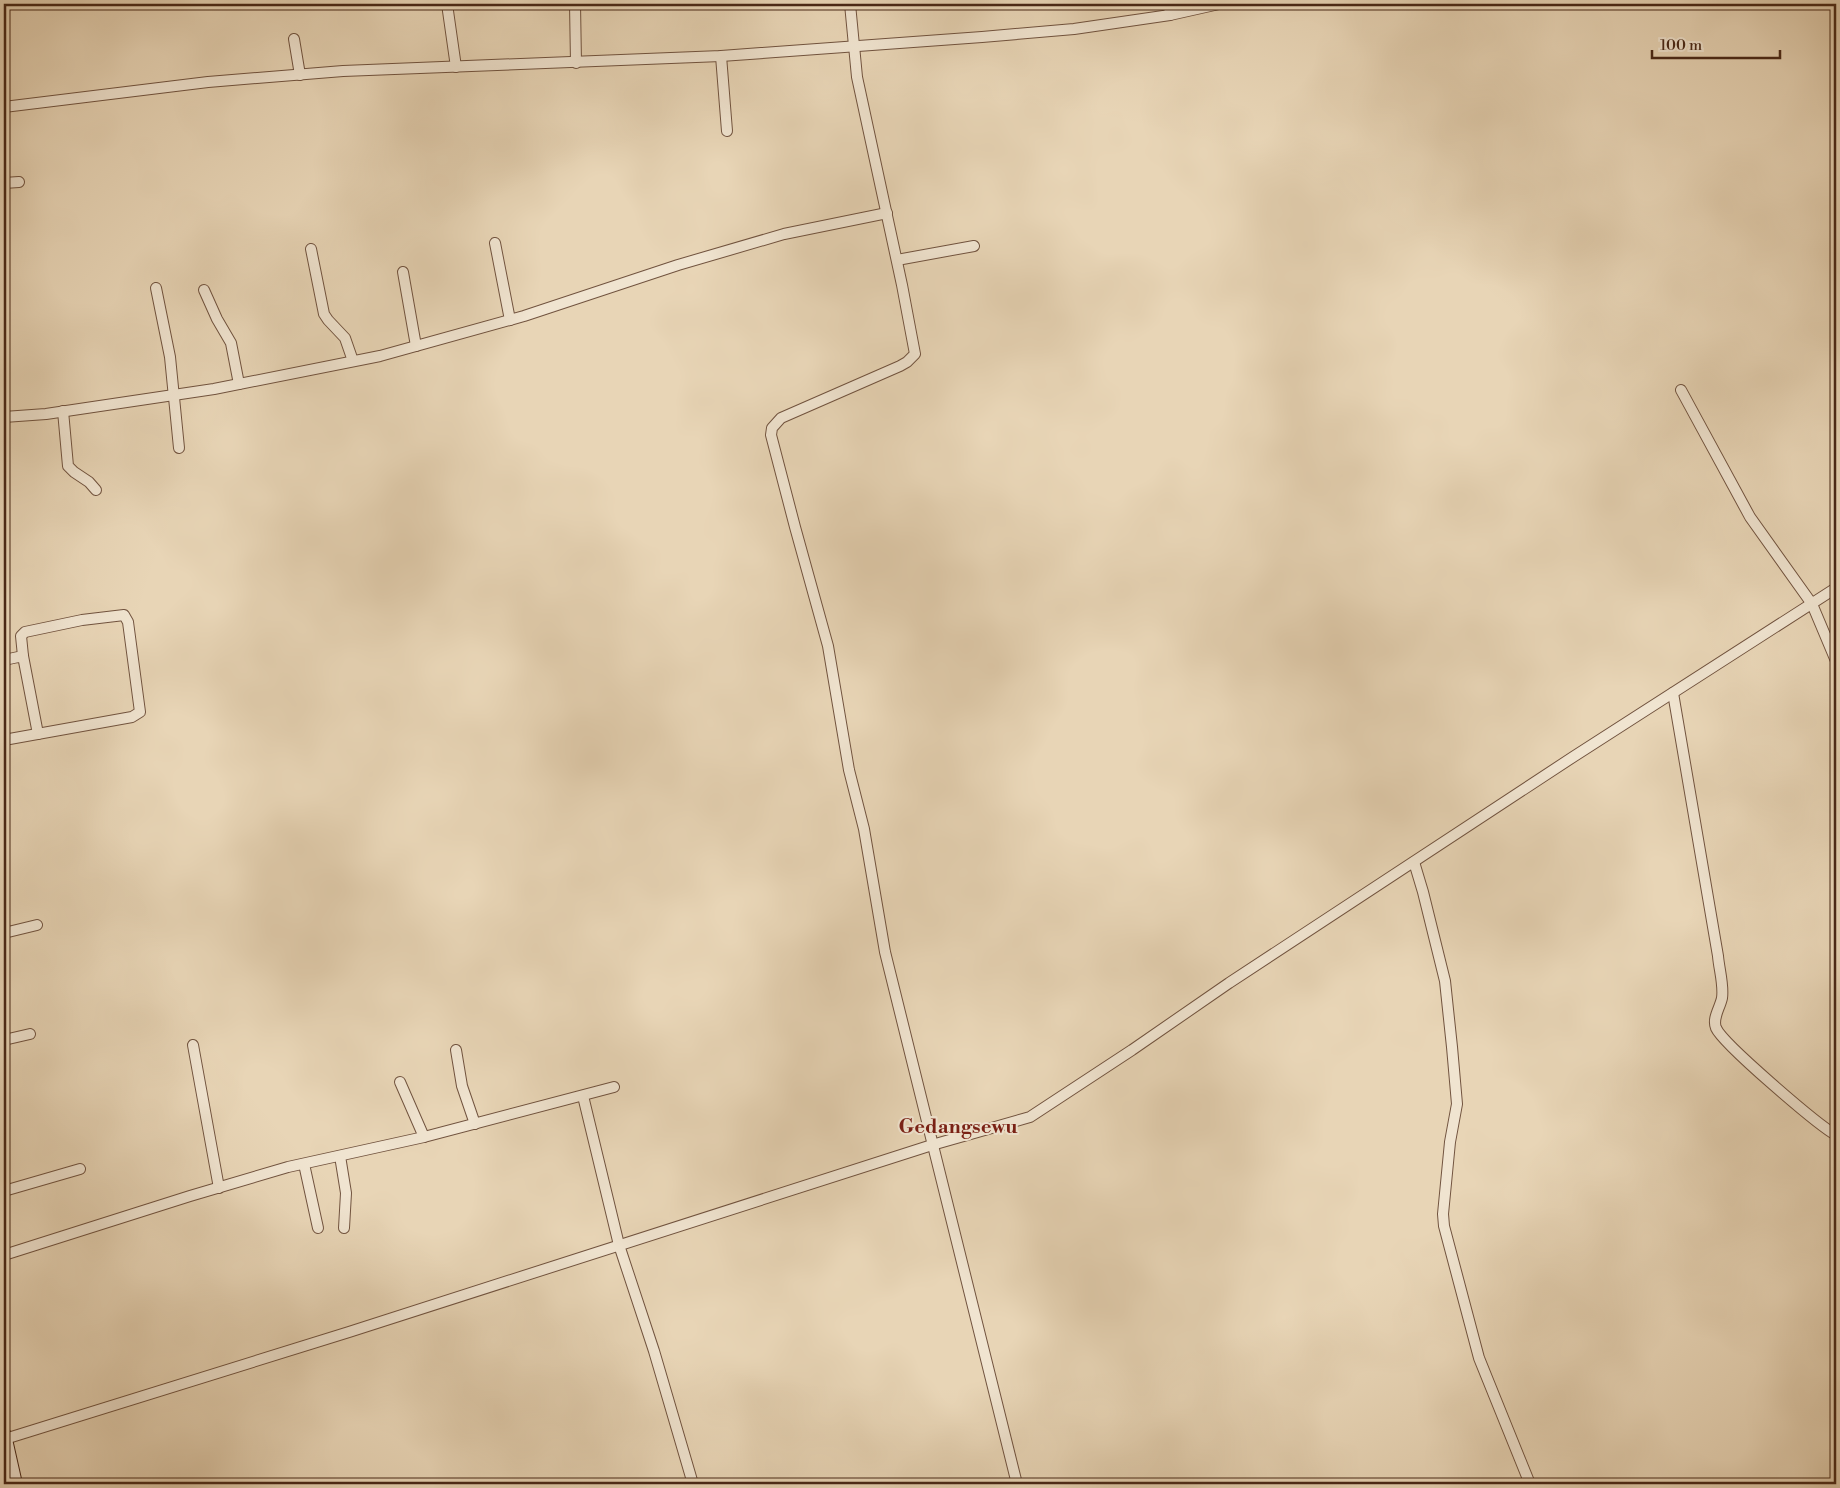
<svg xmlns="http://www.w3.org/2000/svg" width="1840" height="1488" viewBox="0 0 1840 1488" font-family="'Libre Bodoni',serif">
  <rect width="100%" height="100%" fill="#e8d5b6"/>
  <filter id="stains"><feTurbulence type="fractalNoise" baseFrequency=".004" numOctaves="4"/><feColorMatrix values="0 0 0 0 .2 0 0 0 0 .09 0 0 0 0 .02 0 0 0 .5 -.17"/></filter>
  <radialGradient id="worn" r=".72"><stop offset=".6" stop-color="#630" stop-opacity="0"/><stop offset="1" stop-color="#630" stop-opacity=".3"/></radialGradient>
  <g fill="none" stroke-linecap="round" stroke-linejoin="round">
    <defs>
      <g id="minor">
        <polyline points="447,4 456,67"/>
        <polyline points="575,4 576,63"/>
        <polyline points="850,4 857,77 902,285 915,354 907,362 900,366 781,418 772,428 771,435 795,527 828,646 849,770 864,829 885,952 1017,1484"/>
        <polyline points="1169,4 1170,15"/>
        <polyline points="294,39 300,75"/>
        <polyline points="721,56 727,131"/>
        <polyline points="4,107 208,82 343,71 721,56 982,37 1074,29 1170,15 1219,4"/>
        <polyline points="4,183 19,182"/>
        <polyline points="495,243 510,320"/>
        <polyline points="311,249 324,314 328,320 345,338 353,361"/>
        <polyline points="897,260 974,246"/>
        <polyline points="403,272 416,346"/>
        <polyline points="156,288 170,357 179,448"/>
        <polyline points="204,290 217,319 231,343 239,384"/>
        <polyline points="1681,390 1750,517 1812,604 1836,661"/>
        <polyline points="63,411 68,466 74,472 89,482 96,490"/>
        <polyline points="4,417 46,414 214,389 380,356 524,316 678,265 784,234 887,213"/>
        <polyline points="4,660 23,656 38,734"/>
        <path d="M1673,693L1718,956C1719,969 1724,985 1722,998C1720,1008 1712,1018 1716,1028C1723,1044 1818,1125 1836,1135"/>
        <polyline points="4,740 132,717 140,712 128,622 124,615 82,620 25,632 21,636 23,656"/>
        <polyline points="1414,862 1423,892 1445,981 1452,1047 1457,1104 1450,1142 1443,1214 1444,1226 1479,1358 1530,1484"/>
        <polyline points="4,933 37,925"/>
        <polyline points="4,1040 30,1034"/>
        <polyline points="193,1045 219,1188"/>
        <polyline points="456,1050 462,1086 475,1124"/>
        <polyline points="400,1082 424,1137"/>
        <polyline points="583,1096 619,1245 654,1351 693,1484"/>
        <polyline points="340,1156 346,1193 344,1228"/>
        <polyline points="304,1164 318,1228"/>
        <polyline points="4,1191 80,1169"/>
        <polyline points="4,1255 190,1196 288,1167 424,1137 614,1087"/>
        <polyline points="5,1439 349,1332 932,1145 1030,1117 1132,1050 1229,983 1573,757 1836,588"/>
        <polyline points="1637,1484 1647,1484"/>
      </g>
      <polyline id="secondary" points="4,1435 15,1484"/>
    </defs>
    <use href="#minor" stroke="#71533f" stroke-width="12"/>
    <use href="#secondary" stroke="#492817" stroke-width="16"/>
    <use href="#minor" stroke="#f0e4d0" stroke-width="10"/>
    <use href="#secondary" stroke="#f0e4d0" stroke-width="14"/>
  </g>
  <g text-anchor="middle" stroke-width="4" stroke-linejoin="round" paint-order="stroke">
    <g font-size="20" font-weight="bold" fill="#7a1f14" stroke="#f0e4d0">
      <text x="958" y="1133">Gedangsewu</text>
    </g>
  </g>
  <rect width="1840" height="1488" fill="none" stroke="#e8d5b6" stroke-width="20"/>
  <rect x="5" y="5" width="1830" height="1478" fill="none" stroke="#492817" stroke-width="2.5"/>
  <rect x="10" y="10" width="1820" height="1468" fill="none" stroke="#492817"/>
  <path d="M1652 50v8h128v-8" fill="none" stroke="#492817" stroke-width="2.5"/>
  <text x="1660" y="50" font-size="15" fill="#492817" stroke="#f0e4d0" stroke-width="4" paint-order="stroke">100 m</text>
  <rect width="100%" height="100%" filter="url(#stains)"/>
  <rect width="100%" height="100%" fill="url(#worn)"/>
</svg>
